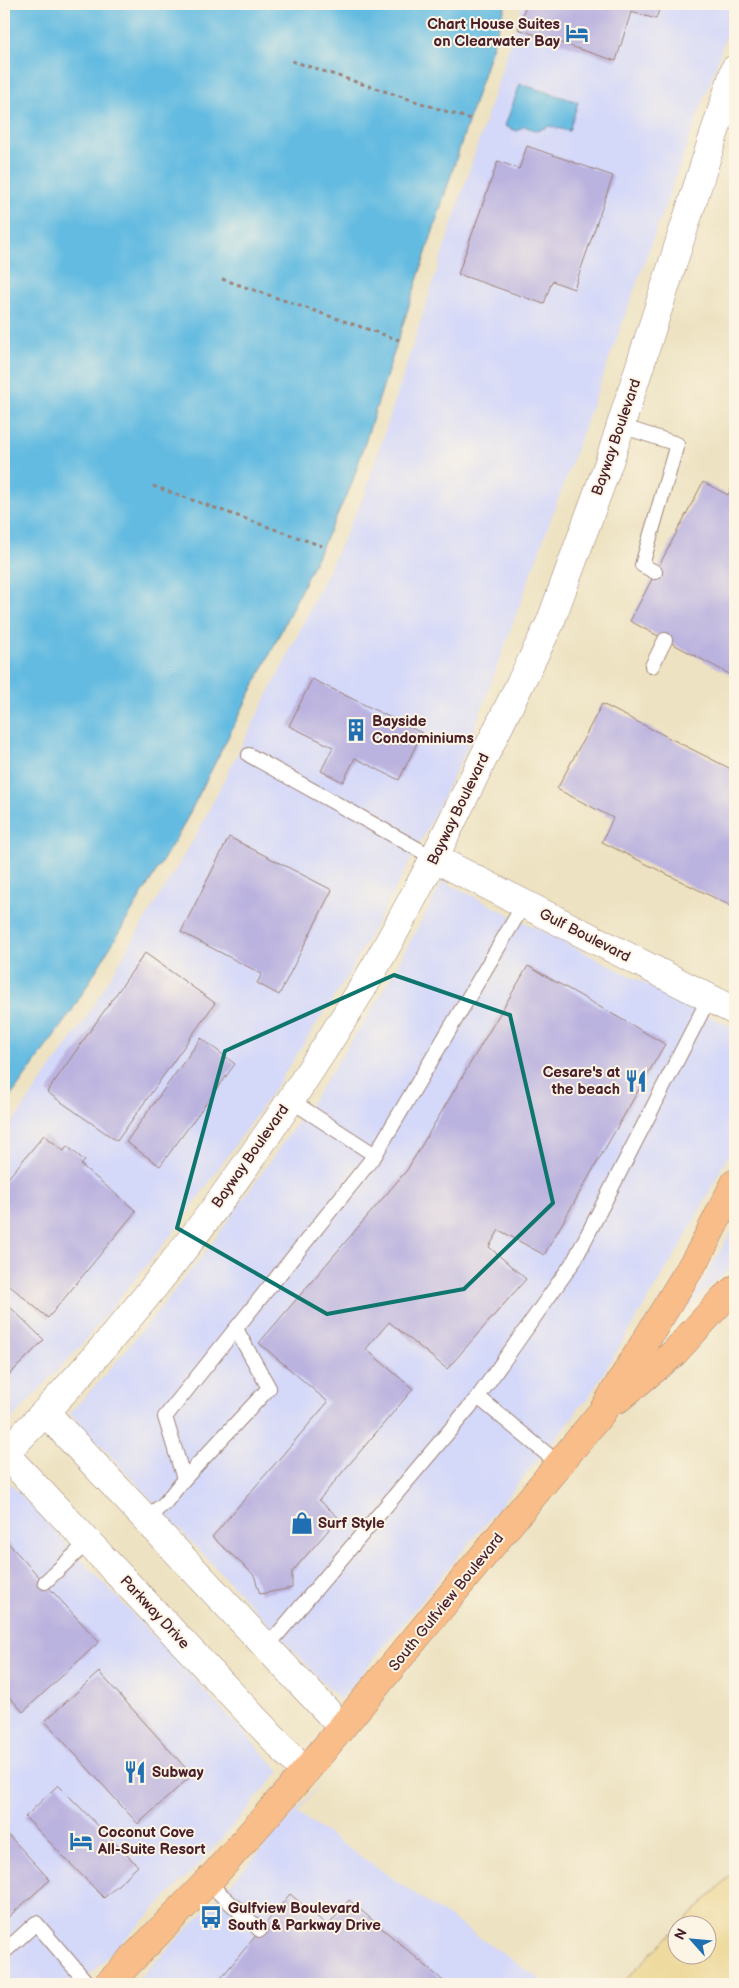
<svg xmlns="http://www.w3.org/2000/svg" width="739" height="1988" viewBox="0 0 739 1988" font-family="'Balsamiq Sans',sans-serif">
  <rect width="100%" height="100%" fill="#fcf5e5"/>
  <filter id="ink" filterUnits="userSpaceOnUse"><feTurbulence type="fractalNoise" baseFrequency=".02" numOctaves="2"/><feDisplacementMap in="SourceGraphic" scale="10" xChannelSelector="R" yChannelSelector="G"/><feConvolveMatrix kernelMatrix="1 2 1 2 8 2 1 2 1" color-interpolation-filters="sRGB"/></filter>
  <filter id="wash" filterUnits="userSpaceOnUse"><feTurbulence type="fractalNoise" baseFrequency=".0096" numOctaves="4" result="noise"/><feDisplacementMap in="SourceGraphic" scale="20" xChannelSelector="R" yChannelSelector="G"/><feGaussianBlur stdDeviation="1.12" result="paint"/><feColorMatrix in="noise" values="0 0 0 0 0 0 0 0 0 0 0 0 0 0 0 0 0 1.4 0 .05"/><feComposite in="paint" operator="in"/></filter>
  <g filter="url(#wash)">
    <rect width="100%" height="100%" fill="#ede2c1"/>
    <g fill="#d4d8f9">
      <polygon points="523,4 735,4 735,6 718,60 469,744 417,849 347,977 279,1082 177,1228 77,1350 4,1427 4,1135 84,1021 195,837 286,659 365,493"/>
      <polygon points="443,881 735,1029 735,1142 683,1242 587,1400 576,1410 577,1412 340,1700 70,1413 106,1374 208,1249 311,1103 381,995"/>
      <polygon points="735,1225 735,1265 712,1284 684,1314"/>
      <polygon points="5,1478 280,1771 200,1863 81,1984 4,1984"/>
      <polygon points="322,1782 297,1813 547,1984 134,1984 228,1887"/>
    </g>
    <polygon fill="#eeda9e" stroke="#9c7c64" points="735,1871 735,1984 621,1984 676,1929 676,1956 706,1956 706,1926 680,1925"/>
    <g fill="#64bbe1" stroke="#576d86">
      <polygon points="4,4 506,4 351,486 271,652 181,830 71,1012 4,1106"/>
      <polygon points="520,84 578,102 569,131 549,126 537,131 524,126 517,131 505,126"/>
    </g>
    <g id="blocks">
      <g fill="#bbb3df">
        <polygon points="526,4 661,4 656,19 631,12 616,61 518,29"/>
        <polygon points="527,146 613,176 574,289 552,281 544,304 458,274 498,161 519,169"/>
        <polygon points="735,481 735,677 630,621 703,482 728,495"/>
        <polygon points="312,679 422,733 399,780 355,758 343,782 321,771 333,747 289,726"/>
        <polygon points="602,704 735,771 735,908 602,842 613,818 557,789"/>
        <polygon points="229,837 332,890 279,995 257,983 262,974 181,932"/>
        <polygon points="145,953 215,1003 117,1141 47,1092"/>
        <polygon points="528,966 665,1044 544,1255 499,1230 489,1247 526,1279 447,1369 389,1322 366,1349 413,1389 319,1500 339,1518 292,1572 292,1588 260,1594 254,1575 212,1537 328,1402 259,1343 407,1170"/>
        <polygon points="201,1038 235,1064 160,1166 126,1142"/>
        <polygon points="44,1135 64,1151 67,1146 85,1161 81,1165 136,1211 48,1318 4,1281 4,1183"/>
        <polygon points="4,1301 44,1340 4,1380"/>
        <polygon points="8,1543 99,1642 23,1712 4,1691 4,1548"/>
        <polygon points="99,1672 192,1775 138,1824 45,1721"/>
        <polygon points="58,1785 138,1866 104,1898 25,1817"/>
        <polygon points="4,1830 50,1880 4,1921"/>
        <polygon points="290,1894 328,1926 349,1900 447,1984 216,1984"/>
      </g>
    </g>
  </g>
  <g filter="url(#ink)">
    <use href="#blocks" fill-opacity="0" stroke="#9c8076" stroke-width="1"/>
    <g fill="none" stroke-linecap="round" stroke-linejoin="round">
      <defs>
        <g id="service">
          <polyline points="621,426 677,444 642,565 655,572"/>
          <polyline points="652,666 665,640"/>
          <polyline points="249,755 434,858"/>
          <polyline points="290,1100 375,1155 524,904"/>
          <polyline points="478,1397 559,1464"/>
          <polyline points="184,1479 269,1388 236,1329"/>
          <polyline points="146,1518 165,1503 184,1479 165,1417 375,1155"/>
          <polyline points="45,1582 89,1541"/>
          <polyline points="266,1648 478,1397 574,1261 709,998"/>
          <polyline points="207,1882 260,1930"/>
          <polyline points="4,1952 36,1923 88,1984"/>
        </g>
        <g id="minor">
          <polyline points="434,858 550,623 609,462 735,69"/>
          <polyline points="45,1412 342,1727"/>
          <polyline points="4,1453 305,1772"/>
        </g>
        <path id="tertiary" d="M4,1454C143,1316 261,1154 363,987C389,945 411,901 434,858L735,1011"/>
        <g id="primary">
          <polyline points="618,1399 674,1353 724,1298 735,1289"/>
          <polyline points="108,1984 214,1875 305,1772 602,1412 700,1252 735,1183"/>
        </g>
      </defs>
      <use href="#service" stroke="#9c8076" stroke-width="16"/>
      <use href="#minor" stroke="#9c8076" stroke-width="29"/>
      <use href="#tertiary" stroke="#9c8076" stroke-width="29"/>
      <use href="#primary" stroke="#9c8076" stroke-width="29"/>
      <g stroke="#9c8076" stroke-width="3" stroke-dasharray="4 4" stroke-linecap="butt">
        <polyline points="292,61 470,119"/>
        <polyline points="222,279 399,340"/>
        <polyline points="153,486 322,546"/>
      </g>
      <use href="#service" stroke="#fff" stroke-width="14"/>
      <use href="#minor" stroke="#fff" stroke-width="28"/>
      <use href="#tertiary" stroke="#fff" stroke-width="28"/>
      <use href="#primary" stroke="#f8bd88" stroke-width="28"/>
    </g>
  </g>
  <path fill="none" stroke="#0f766e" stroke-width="4" stroke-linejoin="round" d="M394,975L510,1015L553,1203L464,1289L327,1314L177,1228L225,1051Z"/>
  <defs>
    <symbol id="hotel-bare" viewBox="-9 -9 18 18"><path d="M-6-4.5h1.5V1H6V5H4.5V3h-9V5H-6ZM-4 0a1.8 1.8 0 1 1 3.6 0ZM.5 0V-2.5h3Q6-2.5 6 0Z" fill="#1f6fb2" stroke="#fcf5e5" stroke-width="2.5" paint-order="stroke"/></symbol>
    <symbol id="building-bare" viewBox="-9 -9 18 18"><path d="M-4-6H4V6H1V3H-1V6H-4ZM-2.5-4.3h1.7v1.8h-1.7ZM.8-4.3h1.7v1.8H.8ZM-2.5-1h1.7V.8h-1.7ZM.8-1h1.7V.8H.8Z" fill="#1f6fb2" stroke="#fcf5e5" stroke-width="2.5" paint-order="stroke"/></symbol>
    <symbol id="restaurant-bare" viewBox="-9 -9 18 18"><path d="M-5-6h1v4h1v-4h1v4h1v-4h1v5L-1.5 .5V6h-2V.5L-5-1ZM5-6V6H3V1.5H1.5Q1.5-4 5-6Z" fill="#1f6fb2" stroke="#fcf5e5" stroke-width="2.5" paint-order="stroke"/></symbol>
    <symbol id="shop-bare" viewBox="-9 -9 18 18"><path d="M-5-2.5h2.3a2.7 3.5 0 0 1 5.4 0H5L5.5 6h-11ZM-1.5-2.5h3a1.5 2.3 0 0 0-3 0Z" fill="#1f6fb2" stroke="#fcf5e5" stroke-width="2.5" paint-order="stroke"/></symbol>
    <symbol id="bus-bare" viewBox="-9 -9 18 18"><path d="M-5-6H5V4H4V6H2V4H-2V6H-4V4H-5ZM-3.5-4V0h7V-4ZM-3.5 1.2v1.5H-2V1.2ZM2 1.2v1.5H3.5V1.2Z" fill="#1f6fb2" stroke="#fcf5e5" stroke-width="2.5" paint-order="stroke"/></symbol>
  </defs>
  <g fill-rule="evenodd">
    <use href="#hotel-bare" x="561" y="17" width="32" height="32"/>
    <use href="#building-bare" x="340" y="714" width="32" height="32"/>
    <use href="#restaurant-bare" x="620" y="1065" width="32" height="32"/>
    <use href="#shop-bare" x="286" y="1507" width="32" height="32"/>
    <use href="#restaurant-bare" x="119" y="1756" width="32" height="32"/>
    <use href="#hotel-bare" x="65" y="1825" width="32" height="32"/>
    <use href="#bus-bare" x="195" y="1901" width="32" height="32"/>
  </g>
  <g text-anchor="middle" stroke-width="4" stroke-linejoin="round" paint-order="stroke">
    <g font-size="15" font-weight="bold" fill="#4a1f2b" stroke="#fcf5e5" text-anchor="start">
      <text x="560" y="29" text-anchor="end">Chart House Suites<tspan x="560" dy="17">on Clearwater Bay</tspan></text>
      <text x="372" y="726">Bayside<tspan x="372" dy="17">Condominiums</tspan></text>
      <text x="620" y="1077" text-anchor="end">Cesare's at<tspan x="620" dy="17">the beach</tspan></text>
      <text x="318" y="1528">Surf Style</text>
      <text x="152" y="1777">Subway</text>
      <text x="98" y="1837">Coconut Cove<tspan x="98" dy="17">All-Suite Resort</tspan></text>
      <text x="228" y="1913">Gulfview Boulevard<tspan x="228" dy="17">South &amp; Parkway Drive</tspan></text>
    </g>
    <g font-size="15" fill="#4a1f2b" stroke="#fcf5e5">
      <text transform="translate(616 437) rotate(-71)" y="5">Bayway Boulevard</text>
      <text transform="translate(458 809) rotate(-64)" y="5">Bayway Boulevard</text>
      <text transform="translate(585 935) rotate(27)" y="5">Gulf Boulevard</text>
      <text transform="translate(250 1156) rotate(-55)" y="5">Bayway Boulevard</text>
      <text transform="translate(446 1602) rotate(-51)" y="5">South Gulfview Boulevard</text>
      <text transform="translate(155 1612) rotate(47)" y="5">Parkway Drive</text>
    </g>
  </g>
  <rect width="739" height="1988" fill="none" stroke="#fcf5e5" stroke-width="20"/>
  <g transform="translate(692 1940) rotate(297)"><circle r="24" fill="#fcf5e5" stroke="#b59f9b"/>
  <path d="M0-4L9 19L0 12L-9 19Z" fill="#1f6fb2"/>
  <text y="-8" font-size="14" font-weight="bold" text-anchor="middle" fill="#4a1f2b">N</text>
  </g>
</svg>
